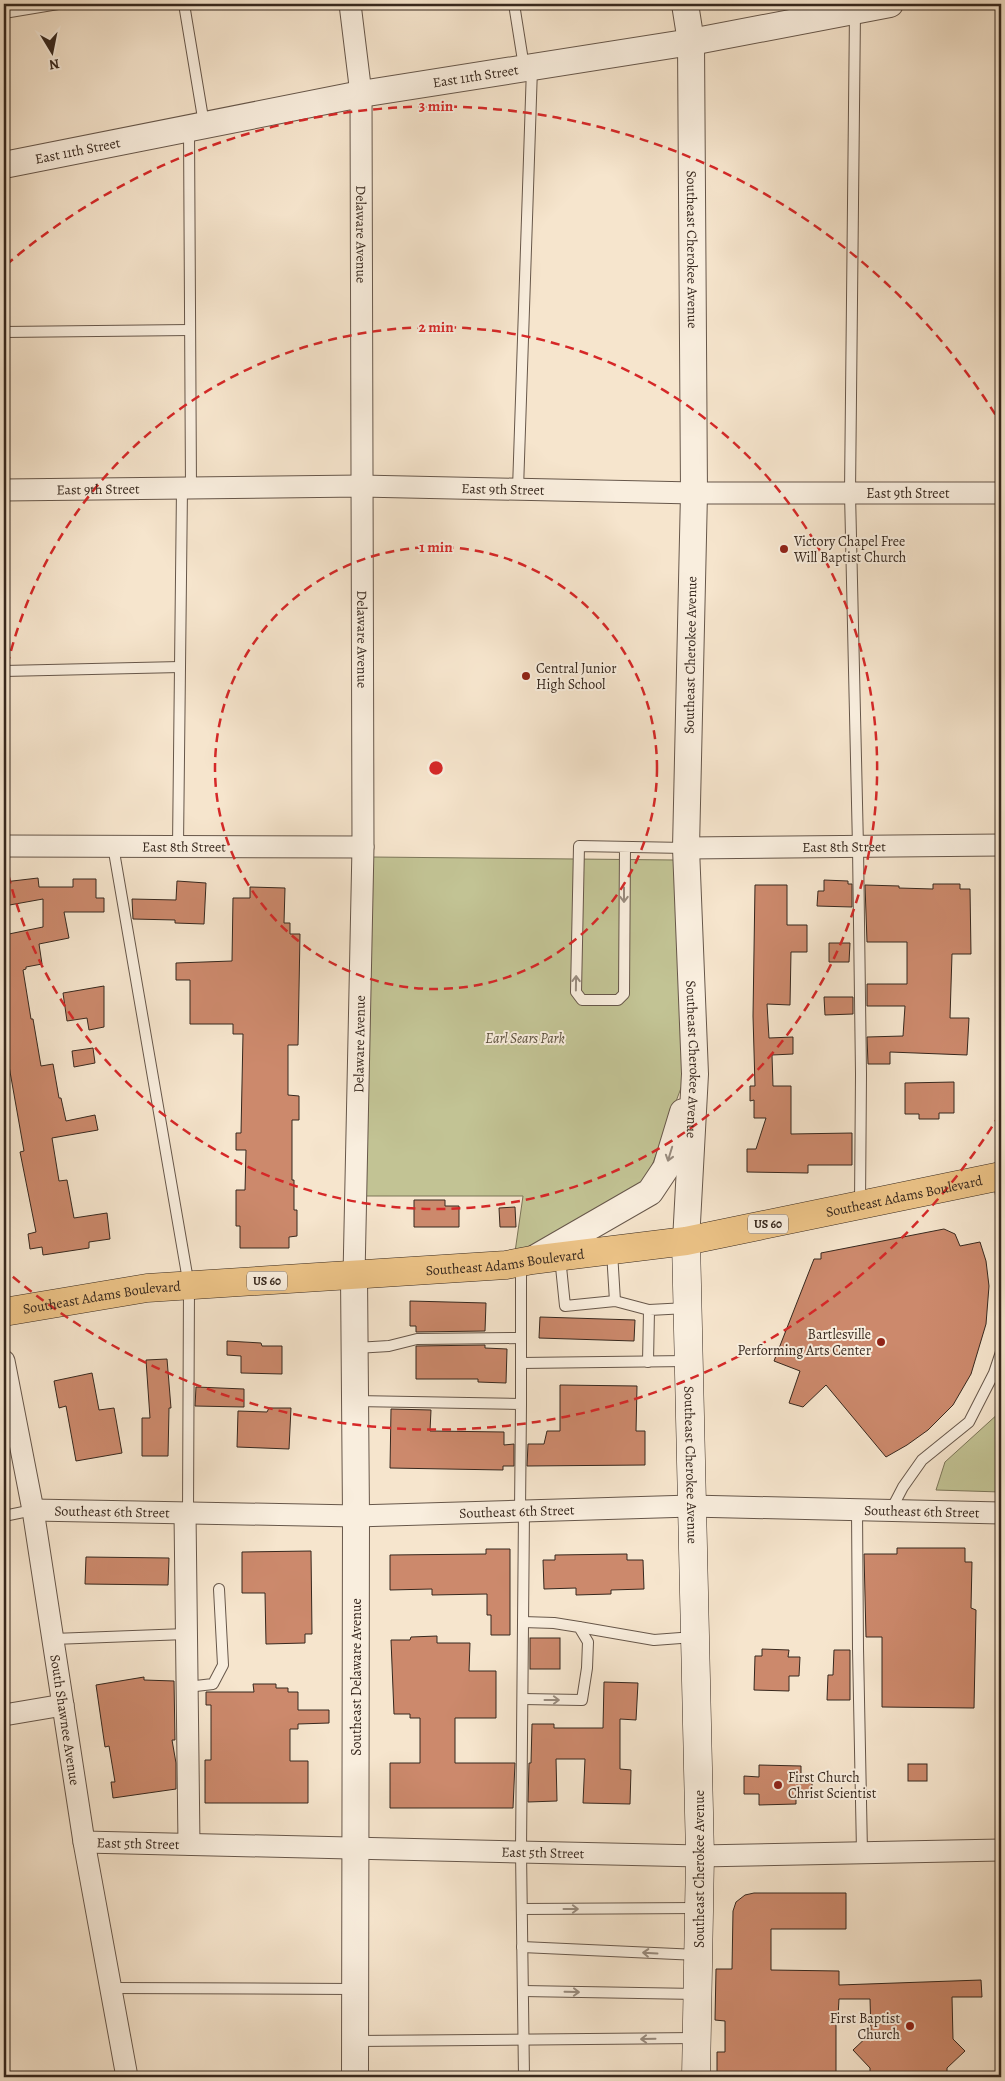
<svg xmlns="http://www.w3.org/2000/svg" width="1005" height="2081" viewBox="0 0 1005 2081" font-family="Alegreya,serif">
  <rect width="100%" height="100%" fill="#f6e5cd"/>
  <filter id="stains"><feTurbulence type="fractalNoise" baseFrequency=".004" numOctaves="4"/><feColorMatrix values="0 0 0 0 .2 0 0 0 0 .09 0 0 0 0 .02 0 0 0 .5 -.17"/></filter>
  <radialGradient id="worn" r=".72"><stop offset=".6" stop-color="#630" stop-opacity="0"/><stop offset="1" stop-color="#630" stop-opacity=".3"/></radialGradient>
  <g fill="#c2c394" stroke="#7c7659">
    <polygon points="372,857 676,860 684,1080 644,1187 535,1249 515,1252 523,1196 363,1196"/>
    <polygon points="1000,1412 1001,1492 936,1490 945,1462"/>
  </g>
  <g fill="#cc896c" stroke="#37281e">
    <polygon points="38,878 39,887 73,887 73,879 96,879 96,898 104,898 104,912 64,912 69,938 39,944 42,964 26,967 26,969 23,970 31,1019 33,1019 41,1066 53,1064 59,1098 61,1098 66,1121 95,1115 98,1130 52,1138 59,1181 67,1180 74,1218 107,1213 110,1239 89,1242 89,1248 43,1255 42,1247 30,1249 28,1234 36,1232 20,1152 24,1151 6,1049 4,1049 4,935 43,927 43,899 4,906 4,882"/>
    <polygon points="824,880 848,881 848,884 852,884 852,907 817,906 818,891 824,891"/>
    <polygon points="177,881 206,883 204,924 175,923 175,920 133,919 132,899 176,900"/>
    <polygon points="933,884 960,884 960,889 970,889 971,954 952,954 950,1018 969,1018 967,1055 890,1052 890,1064 868,1064 867,1037 903,1036 905,1006 867,1006 867,984 907,984 907,942 867,942 865,885 899,886 899,888 933,889"/>
    <polygon points="755,885 787,885 787,925 807,925 807,952 791,952 790,1005 767,1004 769,1038 793,1037 793,1054 772,1055 773,1086 791,1086 791,1134 852,1133 852,1165 808,1165 808,1173 747,1172 747,1149 756,1149 766,1118 754,1118 754,1100 750,1101 750,1086 755,1086 753,1016"/>
    <polygon points="250,887 285,888 284,923 290,923 290,934 300,934 298,1045 288,1045 288,1095 299,1096 299,1120 292,1120 292,1180 294,1180 294,1210 297,1210 297,1236 289,1237 289,1248 240,1248 240,1226 236,1226 236,1190 245,1190 246,1150 236,1150 236,1133 241,1133 243,1034 233,1034 233,1024 190,1024 190,980 176,980 176,963 232,961 233,898 250,898"/>
    <polygon points="829,943 850,943 849,962 829,962"/>
    <polygon points="104,986 104,1027 89,1030 87,1018 67,1021 63,993"/>
    <polygon points="824,997 853,997 853,1014 825,1015"/>
    <polygon points="93,1048 95,1063 74,1067 72,1051"/>
    <polygon points="954,1082 954,1113 939,1113 939,1119 919,1119 919,1114 905,1114 905,1083"/>
    <polygon points="414,1200 445,1200 445,1206 459,1206 459,1227 414,1227"/>
    <polygon points="515,1207 516,1227 500,1227 499,1208"/>
    <polygon points="944,1229 955,1234 960,1246 980,1242 986,1261 989,1286 986,1324 971,1374 953,1405 928,1430 907,1445 886,1457 826,1385 803,1407 789,1403 800,1371 774,1361 814,1259 821,1259 821,1253"/>
    <polygon points="410,1301 486,1303 485,1331 416,1332 416,1326 410,1326"/>
    <polygon points="540,1317 635,1320 634,1341 539,1338"/>
    <polygon points="227,1341 261,1343 262,1346 282,1346 282,1374 241,1373 241,1356 227,1355"/>
    <polygon points="485,1345 485,1348 507,1349 506,1383 478,1382 478,1379 416,1379 416,1346"/>
    <polygon points="167,1359 171,1408 169,1408 168,1456 142,1456 142,1418 150,1418 146,1360"/>
    <polygon points="92,1373 99,1410 114,1408 122,1453 76,1461 66,1406 59,1408 54,1381"/>
    <polygon points="560,1385 637,1386 636,1431 645,1431 645,1465 527,1466 528,1444 544,1444 547,1431 560,1431"/>
    <polygon points="196,1387 244,1389 244,1407 195,1406"/>
    <polygon points="269,1408 291,1408 289,1449 237,1447 238,1411 267,1412"/>
    <polygon points="391,1409 431,1410 430,1431 504,1432 504,1445 514,1444 514,1466 503,1466 503,1470 390,1468"/>
    <polygon points="897,1548 965,1548 965,1562 972,1562 971,1608 976,1610 974,1708 882,1707 882,1637 866,1637 864,1554 897,1554"/>
    <polygon points="486,1549 510,1549 510,1635 491,1635 491,1615 487,1615 487,1594 432,1595 432,1589 390,1590 390,1555 486,1554"/>
    <polygon points="311,1551 312,1634 305,1634 305,1643 266,1644 265,1593 242,1593 242,1552"/>
    <polygon points="627,1554 627,1560 643,1560 644,1589 611,1590 611,1594 576,1595 576,1588 544,1589 543,1560 555,1560 555,1555"/>
    <polygon points="86,1557 169,1558 168,1585 85,1584"/>
    <polygon points="437,1636 437,1643 470,1643 469,1671 496,1671 496,1718 455,1718 455,1763 515,1763 513,1808 390,1808 390,1763 420,1763 420,1718 410,1718 410,1714 394,1714 391,1640 410,1640 411,1637"/>
    <rect x="530" y="1638" width="30" height="31"/>
    <polygon points="762,1649 789,1650 788,1657 800,1657 799,1676 789,1676 789,1691 754,1690 755,1656 762,1656"/>
    <polygon points="834,1650 850,1650 850,1700 827,1700 828,1675 833,1675"/>
    <polygon points="144,1677 144,1680 174,1681 175,1740 172,1740 176,1763 176,1789 113,1798 111,1782 115,1782 109,1746 105,1747 96,1685"/>
    <polygon points="604,1682 638,1683 636,1720 620,1719 620,1769 631,1770 630,1804 583,1803 585,1759 556,1759 557,1801 528,1802 529,1763 531,1763 532,1724 554,1724 554,1728 603,1728"/>
    <polygon points="253,1684 276,1684 276,1688 288,1688 288,1692 298,1692 298,1710 329,1710 329,1723 298,1724 298,1729 290,1729 290,1761 308,1761 308,1803 205,1803 205,1760 211,1760 211,1705 206,1705 206,1692 254,1692"/>
    <rect x="908" y="1764" width="19" height="17"/>
    <polygon points="759,1765 801,1766 801,1776 812,1776 812,1795 796,1795 796,1804 759,1805 759,1794 744,1794 744,1776 759,1777"/>
    <polygon points="754,1893 846,1893 846,1929 771,1929 771,1970 839,1971 839,1985 981,1980 982,1997 952,1997 953,2039 965,2051 947,2068 947,2077 870,2077 870,2068 853,2050 871,2033 870,1999 839,1999 838,2017 836,2017 836,2077 717,2077 717,2052 725,2052 725,2021 715,2020 716,1969 732,1969 733,1911 736,1902 745,1895"/>
  </g>
  <g fill="none" stroke-linecap="round" stroke-linejoin="round">
    <defs>
      <g id="service">
        <polyline points="184,4 204,124"/>
        <polyline points="514,4 524,67"/>
        <polyline points="855,11 850,493 858,847 861,1074 860,1204"/>
        <polyline points="4,13 58,4"/>
        <polyline points="189,129 191,488"/>
        <polyline points="4,332 190,330"/>
        <polyline points="518,489 532,68"/>
        <polyline points="4,671 180,667"/>
        <polyline points="113,846 189,1286 188,1513"/>
        <polyline points="178,846 182,488"/>
        <polyline points="625,847 624,994 618,1000 582,1000 576,992 579,846 685,848"/>
        <polyline points="998,1177 1001,1195"/>
        <polyline points="612,1252 615,1301"/>
        <polyline points="560,1257 565,1306 615,1301 649,1310"/>
        <polyline points="356,1348 389,1346 417,1339 521,1338"/>
        <polyline points="648,1362 649,1310 687,1308"/>
        <polyline points="521,1363 687,1361"/>
        <polyline points="356,1401 521,1404 520,1511"/>
        <polyline points="521,1404 521,1263"/>
        <polyline points="857,1509 858,1648 862,1852"/>
        <polyline points="891,1510 903,1487 922,1460 969,1422 994,1373 1001,1352"/>
        <polyline points="4,1516 33,1510"/>
        <polyline points="579,1627 654,1640 694,1637"/>
        <polyline points="53,1639 186,1634"/>
        <polyline points="187,1687 213,1684 223,1665 219,1589"/>
        <polyline points="523,1699 582,1700 587,1668 588,1642 579,1627 554,1623 523,1622"/>
        <polyline points="522,1909 698,1908"/>
        <polyline points="522,1947 698,1955"/>
        <polyline points="112,1988 354,1989"/>
        <polyline points="523,1991 697,1994"/>
        <polyline points="356,2041 696,2038"/>
        <polyline points="524,2077 521,1851 524,1511"/>
      </g>
      <g id="minor">
        <path id="s1" d="M350,4L361,94L363,847L354,1276"/>
        <path id="s2" d="M4,490L361,486L694,493H1001"/>
        <path id="s3" d="M4,846L363,847"/>
        <path id="s4" d="M686,848L1001,845"/>
        <path id="s5" d="M4,1361L33,1510L84,1842L127,2077"/>
        <path id="s6" d="M33,1510L356,1516L691,1506L1001,1513"/>
        <polyline points="185,1513 189,1844"/>
        <polyline points="4,1715 63,1705"/>
        <path id="s7" d="M84,1842L700,1856L1001,1850"/>
      </g>
      <g id="tertiary">
        <path id="s8" d="M685,4L691,42L694,493L686,848L695,1074L686,1241"/>
        <path id="s9" d="M4,165L361,94L691,42L890,4"/>
        <polyline points="532,1260 650,1192 666,1168 683,1112"/>
        <polyline points="354,1276 356,1516 355,2077"/>
      </g>
      <g id="secondary">
        <path id="s10" d="M686,1241L700,1856L696,2077"/>
      </g>
      <g id="primary">
        <path id="s11" d="M4,1312L147,1288L506,1265L532,1260L686,1241L1001,1176"/>
      </g>
    </defs>
    <use href="#service" stroke="#67574a" stroke-width="12"/>
    <use href="#minor" stroke="#67574a" stroke-width="23"/>
    <use href="#tertiary" stroke="#67574a" stroke-width="28"/>
    <use href="#secondary" stroke="#37281e" stroke-width="29"/>
    <use href="#primary" stroke="#37281e" stroke-width="29"/>
    <use href="#service" stroke="#f9eede" stroke-width="10"/>
    <use href="#minor" stroke="#f9eede" stroke-width="21"/>
    <use href="#tertiary" stroke="#f9eede" stroke-width="26"/>
    <use href="#secondary" stroke="#f9eede" stroke-width="28"/>
    <use href="#primary" stroke="#ebc286" stroke-width="28"/>
  </g>
  <defs><path id="oneway-shaft" d="M-6 0H5M1.5-3L5.5 0L1.5 3" fill="none" stroke-width="1.6" stroke-linecap="round" stroke-linejoin="round" transform="scale(1.25)"/></defs>
  <g stroke="#988b7e">
    <use href="#oneway-shaft" transform="translate(624 895) rotate(90)"/>
    <use href="#oneway-shaft" transform="translate(576 983) rotate(-89)"/>
    <use href="#oneway-shaft" transform="translate(670 1154) rotate(107)"/>
    <use href="#oneway-shaft" transform="translate(552 1700)"/>
    <use href="#oneway-shaft" transform="translate(571 1909)"/>
    <use href="#oneway-shaft" transform="translate(650 1953) rotate(-177)"/>
    <use href="#oneway-shaft" transform="translate(572 1992) rotate(1)"/>
    <use href="#oneway-shaft" transform="translate(648 2039) rotate(179)"/>
  </g>
  <g fill="none" stroke="#d62828" stroke-width="2.5" stroke-dasharray="9 6">
    <circle cx="436" cy="768" r="221"/>
    <path d="M4 680A441 441 0 1 1 4 856"/>
    <path d="M1000 1114A662 662 0 0 1 6 1271M6 265A662 662 0 0 1 1000 422"/>
  </g>
  <g fill="#8f2418" stroke="#f9eede" stroke-width="2">
    <circle cx="784" cy="549" r="5"/>
    <circle cx="526" cy="676" r="5"/>
    <circle cx="881" cy="1342" r="5"/>
    <circle cx="778" cy="1785" r="5"/>
    <circle cx="910" cy="2026" r="5"/>
  </g>
  <g text-anchor="middle" stroke-width="4" stroke-linejoin="round" paint-order="stroke">
    <g fill="#f9eede" stroke="#716358" stroke-width="1">
      <rect x="748" y="1214.5" width="40" height="19" rx="4"/>
      <rect x="247" y="1271.5" width="40" height="19" rx="4"/>
    </g>
    <g font-size="12" font-weight="bold" fill="#37281e">
      <text x="768" y="1228">US 60</text>
      <text x="267" y="1285">US 60</text>
    </g>
    <g font-size="14" fill="#37281e" stroke="#f9eede">
      <text dy="5" stroke="none"><textPath href="#s9" startOffset="480">East 11th Street</textPath></text>
      <text dy="5" stroke="none"><textPath href="#s9" startOffset="75">East 11th Street</textPath></text>
      <text dy="5" stroke="none"><textPath href="#s1" startOffset="231">Delaware Avenue</textPath></text>
      <text dy="5" stroke="none"><textPath href="#s8" startOffset="246">Southeast Cherokee Avenue</textPath></text>
      <text dy="5" stroke="none"><textPath href="#s2" startOffset="94">East 9th Street</textPath></text>
      <text dy="5" stroke="none"><textPath href="#s2" startOffset="499">East 9th Street</textPath></text>
      <text dy="5" stroke="none"><textPath href="#s2" startOffset="904">East 9th Street</textPath></text>
      <text dy="5" stroke="none"><textPath href="#s1" startOffset="636">Delaware Avenue</textPath></text>
      <text transform="translate(690 655) rotate(-89)" y="5">Southeast Cherokee Avenue</text>
      <text dy="5" stroke="none"><textPath href="#s3" startOffset="180">East 8th Street</textPath></text>
      <text dy="5" stroke="none"><textPath href="#s4" startOffset="158">East 8th Street</textPath></text>
      <text transform="translate(359 1044) rotate(-89)" y="5">Delaware Avenue</text>
      <text dy="5" stroke="none"><textPath href="#s8" startOffset="1056">Southeast Cherokee Avenue</textPath></text>
      <text dy="5" stroke="none"><textPath href="#s11" startOffset="909">Southeast Adams Boulevard</textPath></text>
      <text dy="5" stroke="none"><textPath href="#s11" startOffset="504">Southeast Adams Boulevard</textPath></text>
      <text dy="5" stroke="none"><textPath href="#s11" startOffset="99">Southeast Adams Boulevard</textPath></text>
      <text dy="5" stroke="none"><textPath href="#s10" startOffset="224">Southeast Cherokee Avenue</textPath></text>
      <text dy="5" stroke="none"><textPath href="#s6" startOffset="79">Southeast 6th Street</textPath></text>
      <text dy="5" stroke="none"><textPath href="#s6" startOffset="484">Southeast 6th Street</textPath></text>
      <text dy="5" stroke="none"><textPath href="#s6" startOffset="889">Southeast 6th Street</textPath></text>
      <text transform="translate(356 1677) rotate(-90)" y="5">Southeast Delaware Avenue</text>
      <text dy="5" stroke="none"><textPath href="#s5" startOffset="364">South Shawnee Avenue</textPath></text>
      <text dy="5" stroke="none"><textPath href="#s7" startOffset="54">East 5th Street</textPath></text>
      <text dy="5" stroke="none"><textPath href="#s7" startOffset="459">East 5th Street</textPath></text>
      <text transform="translate(699 1869) rotate(-90)" y="5">Southeast Cherokee Avenue</text>
    </g>
    <g font-size="14" fill="#37281e" stroke="#f9eede" text-anchor="start">
      <text x="794" y="546">Victory Chapel Free<tspan x="794" dy="16">Will Baptist Church</tspan></text>
      <text x="536" y="673">Central Junior<tspan x="536" dy="16">High School</tspan></text>
      <text x="871" y="1339" text-anchor="end">Bartlesville<tspan x="871" dy="16">Performing Arts Center</tspan></text>
      <text x="788" y="1782">First Church<tspan x="788" dy="16">Christ Scientist</tspan></text>
      <text x="900" y="2023" text-anchor="end">First Baptist<tspan x="900" dy="16">Church</tspan></text>
    </g>
    <g font-size="14" font-style="italic" fill="#5a4f3c" stroke="#f9eede">
      <text x="525" y="1043">Earl Sears Park</text>
    </g>
  </g>
  <circle cx="436" cy="768" r="8" fill="#d62828" stroke="#f9eede" stroke-width="2.5"/>
  <g font-size="15" text-anchor="middle" font-weight="bold" fill="#d62828" stroke="#f9eede" stroke-width="4" stroke-linejoin="round" paint-order="stroke">
    <text x="436" y="111">3 min</text>
    <text x="436" y="332">2 min</text>
    <text x="436" y="552">1 min</text>
  </g>
  <rect width="1005" height="2081" fill="none" stroke="#f6e5cd" stroke-width="20"/>
  <rect x="5" y="5" width="995" height="2071" fill="none" stroke="#37281e" stroke-width="2.5"/>
  <rect x="10" y="10" width="985" height="2061" fill="none" stroke="#37281e"/>
  <g transform="translate(52 52) rotate(170)" stroke="#f9eede" stroke-width="4" paint-order="stroke">
  <path d="M0-4L9 19L0 12L-9 19Z" fill="#37281e"/>
  <text y="-8" font-size="14" font-weight="bold" text-anchor="middle" fill="#37281e">N</text>
  </g>
  <rect width="100%" height="100%" filter="url(#stains)"/>
  <rect width="100%" height="100%" fill="url(#worn)"/>
</svg>
